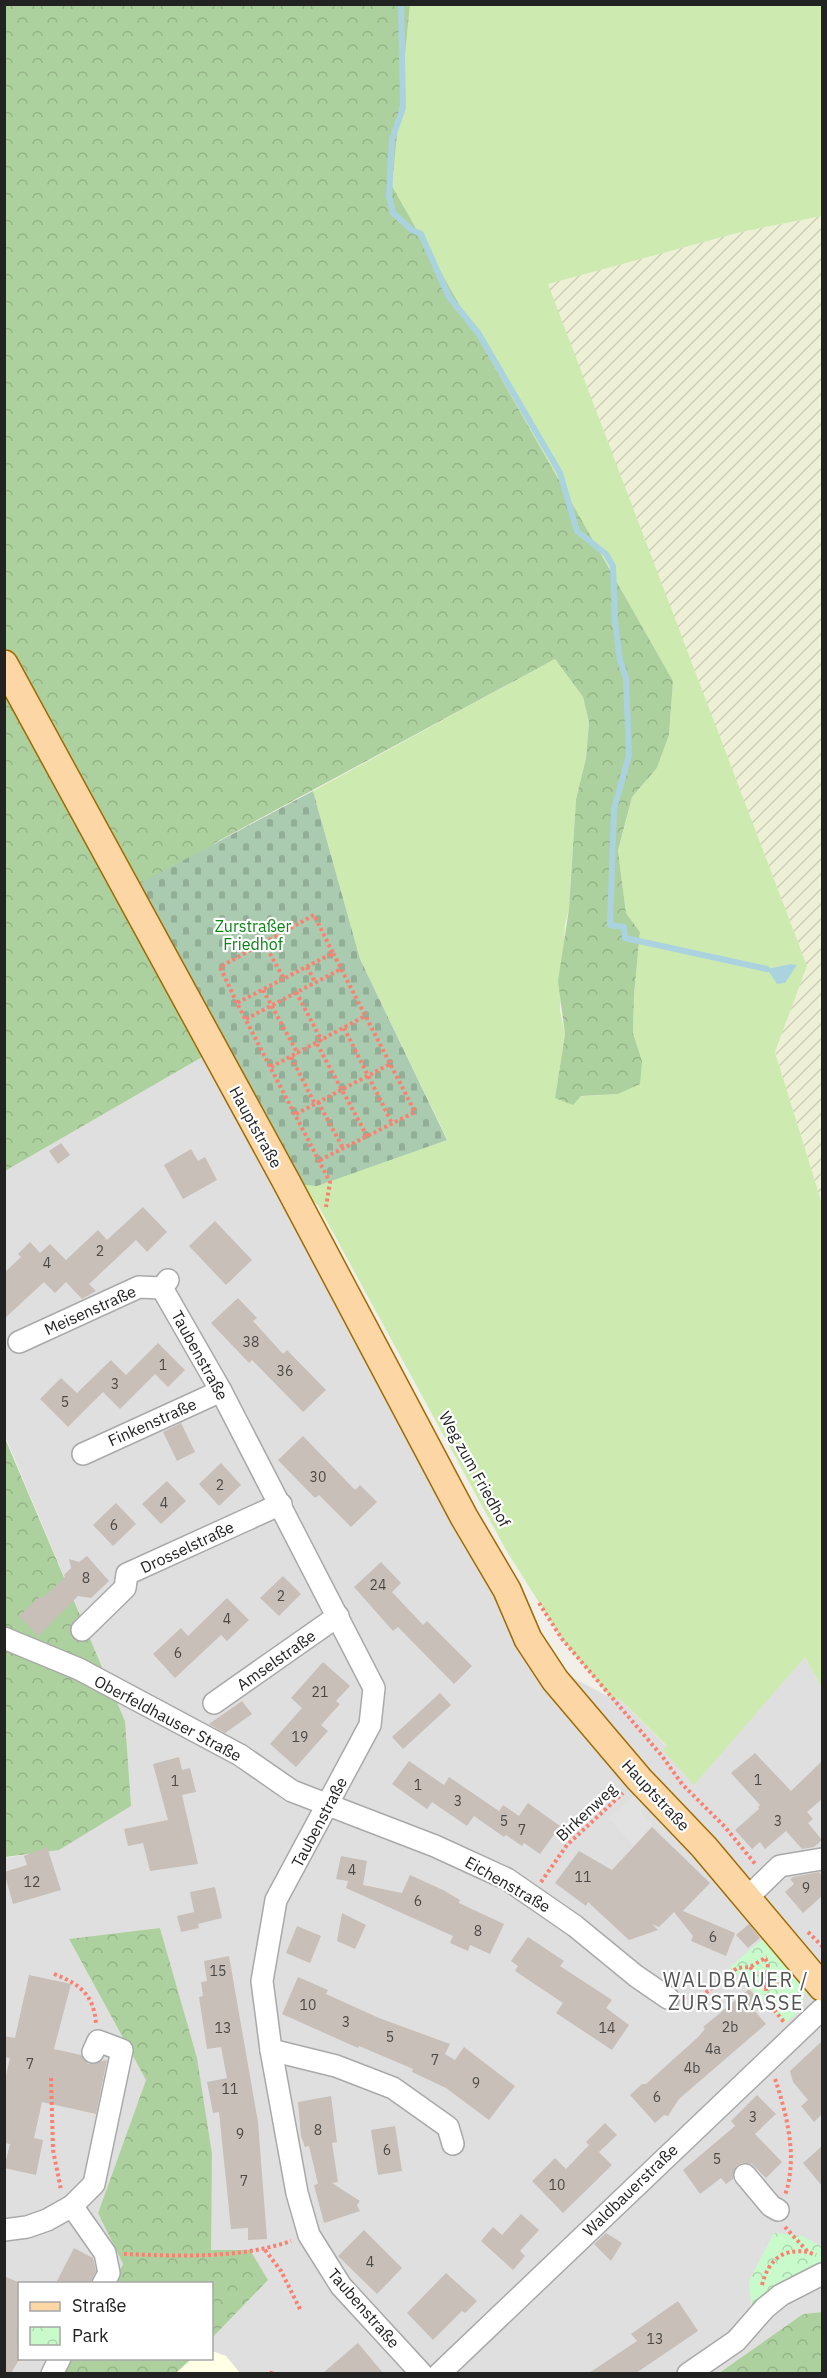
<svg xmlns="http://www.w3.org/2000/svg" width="827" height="2378" viewBox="0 0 827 2378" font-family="'IBM Plex Sans',sans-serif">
  <defs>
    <pattern id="farmland-furrows" width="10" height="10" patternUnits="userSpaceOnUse" patternTransform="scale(1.5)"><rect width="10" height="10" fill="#eef0d5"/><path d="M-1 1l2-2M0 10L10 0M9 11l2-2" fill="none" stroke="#ccceb7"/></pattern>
    <pattern id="forest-crowns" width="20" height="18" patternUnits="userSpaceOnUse" patternTransform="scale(1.5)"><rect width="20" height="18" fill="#add19e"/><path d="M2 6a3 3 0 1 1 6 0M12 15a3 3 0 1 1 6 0" fill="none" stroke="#95b388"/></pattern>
    <pattern id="cemetery-stones" width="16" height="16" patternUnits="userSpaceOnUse" patternTransform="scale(1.5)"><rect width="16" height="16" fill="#aacbaf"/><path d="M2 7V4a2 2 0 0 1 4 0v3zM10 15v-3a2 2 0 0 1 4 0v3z" fill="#92ae96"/></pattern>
    <pattern id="park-crowns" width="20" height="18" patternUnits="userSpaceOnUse" patternTransform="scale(1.5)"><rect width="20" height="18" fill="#c8facc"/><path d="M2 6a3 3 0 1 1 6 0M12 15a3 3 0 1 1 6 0" fill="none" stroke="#acd6af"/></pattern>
  </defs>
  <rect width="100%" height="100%" fill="#f2efe9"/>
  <polygon fill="#e0dfdf" points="204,1056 549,1665 611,1698 620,1699 667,1747 663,1750 805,1657 822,1688 822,2312 803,2314 719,2373 176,2373 212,2358 212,2338 268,2280 211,2251 194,2050 160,1928 70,1941 146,2080 98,2213 123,2264 113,2283 20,2284 20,2358 70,2359 61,2373 5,2373 4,1858 47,1851 125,1721 5,1436 5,1171"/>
  <polygon fill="#ffffe5" points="212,2351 226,2356 240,2373 93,2374 99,2359 212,2358"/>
  <polygon fill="url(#farmland-furrows)" points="822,216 822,1204 775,1052 807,966 547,284 741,232"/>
  <polygon fill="#cdebb0" points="410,5 822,5 822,216 741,232 548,284 807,966 775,1052 822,1204 822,1688 805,1657 694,1785 663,1750 667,1746 620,1699 611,1698 562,1639 506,1550 318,1205 287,1183 447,1139 360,959 313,791 555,659 583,697 589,722 586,758 576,799 569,909 565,925 560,1010 565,1034 555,1098 618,1094 642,1061 633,1033 634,995 640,932 626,913 618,852 632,797 657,768 669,735 673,681 392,186"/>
  <g fill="url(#forest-crowns)">
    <polygon points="5,5 410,5 392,186 673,681 669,735 657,768 632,797 618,851 626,913 640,932 634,995 633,1033 642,1061 640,1084 618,1094 581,1096 573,1105 555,1098 565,1034 558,981 569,909 576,799 586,758 589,722 583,697 555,659 213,844 204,1056 5,1171"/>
    <polygon points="4,1436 125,1721 131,1806 59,1850 5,1857"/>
    <polygon points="160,1928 197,2058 212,2154 211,2250 250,2250 268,2280 212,2338 212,2284 113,2283 123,2264 98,2213 146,2080 69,1939"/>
    <polygon points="822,2312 822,2373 719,2373 803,2314"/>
    <polygon points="70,2359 191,2359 176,2373 61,2374"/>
  </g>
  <polygon fill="url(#cemetery-stones)" points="313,791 360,959 447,1140 317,1186 287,1183 126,891"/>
  <g fill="url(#park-crowns)">
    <polygon points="764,1938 806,1987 801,2010 785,2023 730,1967"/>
    <polygon points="774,2233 803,2236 822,2247 822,2268 752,2313 749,2281"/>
  </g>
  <polygon fill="#e2e2e2" points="636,1793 647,1805 641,1812 653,1825 634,1846 608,1818"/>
  <polygon fill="#aad3df" points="791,964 797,965 785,983 777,984 767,969"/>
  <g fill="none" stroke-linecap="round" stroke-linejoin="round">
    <polyline stroke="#aad3df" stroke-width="6" points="401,4 403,108 392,139 389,196 393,213 412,230 421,234 449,297 479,334 560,473 577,531 606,554 613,566 615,622 620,660 626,678 629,755 614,809 610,925 624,927 625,938 767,969"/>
  </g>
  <g fill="#c7bfb8">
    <polygon points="61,1143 70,1155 58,1164 49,1151"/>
    <polygon points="191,1149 198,1161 205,1157 217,1180 183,1199 164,1165"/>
    <polygon points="143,1207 167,1232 147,1252 136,1240 89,1284 96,1291 82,1299 66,1282 55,1293 44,1282 4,1319 4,1273 21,1257 18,1254 30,1242 40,1253 50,1244 66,1260 98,1230 107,1240"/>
    <polygon points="215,1221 252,1260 226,1285 189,1246"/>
    <polygon points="238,1298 257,1318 253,1321 283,1354 287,1350 326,1390 303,1412 252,1360 249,1363 211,1323"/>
    <polygon points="158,1343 185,1370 168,1387 155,1374 120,1409 103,1392 68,1427 40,1399 61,1378 77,1393 111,1360 126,1375"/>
    <polygon points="181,1423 195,1452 177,1461 163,1432"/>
    <polygon points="303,1436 355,1490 360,1485 377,1502 351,1527 319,1495 315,1498 278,1460"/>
    <polygon points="221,1463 241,1485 219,1506 199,1484"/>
    <polygon points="167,1481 186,1501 161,1524 142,1504"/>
    <polygon points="116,1503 136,1524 113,1546 93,1525"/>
    <polygon points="87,1556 109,1581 91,1598 78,1596 38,1636 19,1616 40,1596 42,1599 65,1577 64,1575 71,1568 69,1559 79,1562"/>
    <polygon points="381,1562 401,1583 392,1592 423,1625 427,1621 472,1666 454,1684 398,1627 393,1631 354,1587"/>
    <polygon points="283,1576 301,1594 279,1616 260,1598"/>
    <polygon points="227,1598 249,1620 227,1641 221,1635 175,1678 153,1654 181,1628 188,1636"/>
    <polygon points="323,1662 350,1686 336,1701 340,1704 321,1725 328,1731 296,1767 270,1744 302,1708 291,1698"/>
    <polygon points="440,1693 451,1705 403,1749 392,1737"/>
    <polygon points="242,1701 252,1714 225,1733 209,1724"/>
    <polygon points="755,1753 791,1791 822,1761 822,1799 807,1812 813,1819 808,1823 822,1840 814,1847 802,1849 786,1831 765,1849 760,1842 752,1849 735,1830 759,1809 758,1807 760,1805 731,1773"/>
    <polygon points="179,1757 182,1770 190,1768 196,1792 182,1795 198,1864 150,1871 143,1843 128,1846 124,1829 168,1820 153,1764"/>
    <polygon points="409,1761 444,1785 449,1777 499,1811 503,1805 519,1816 528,1803 560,1826 540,1854 524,1843 522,1846 506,1835 504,1837 474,1816 467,1826 432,1802 427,1809 392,1784"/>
    <polygon points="652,1827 710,1883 683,1911 735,1933 726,1956 691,1941 693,1936 674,1912 659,1927 652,1924 658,1930 629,1940 588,1902 586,1906 555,1883 579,1851 612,1870"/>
    <polygon points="47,1847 61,1890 13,1904 4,1872 27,1865 24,1856"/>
    <polygon points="341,1856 367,1861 363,1885 402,1893 410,1875 443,1890 460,1900 459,1903 504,1924 490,1954 470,1945 468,1951 450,1943 453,1936 346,1888 348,1881 336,1879"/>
    <polygon points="819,1872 822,1876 822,1896 803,1913 785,1892 794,1884 790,1879 793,1877"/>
    <polygon points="215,1887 222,1918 198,1924 199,1928 181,1932 177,1916 194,1912 190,1892"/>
    <polygon points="342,1913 366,1925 355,1949 337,1941"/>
    <polygon points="749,1924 760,1938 748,1948 736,1935"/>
    <polygon points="297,1926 321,1936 310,1963 286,1953"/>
    <polygon points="528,1937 564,1961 560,1966 612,2000 606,2008 629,2025 612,2050 556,2013 563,2003 515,1971 518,1966 511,1961"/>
    <polygon points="229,1956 258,2122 267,2239 248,2240 248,2228 231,2229 219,2112 213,2113 207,2082 227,2078 221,2047 207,2049 199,1997 203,1996 201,1982 207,1981 204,1961"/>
    <polygon points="29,1975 71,1984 54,2049 81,2055 88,2064 107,2060 96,2114 42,2102 34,2138 43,2140 36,2175 4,2168 10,2144 4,2143 4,2084 10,2058 4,2057 4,2036 15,2038"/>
    <polygon points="298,1977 328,1990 326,1994 379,2018 450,2044 445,2054 455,2060 464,2047 515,2086 489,2120 446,2088 412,2072 413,2069 359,2046 358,2048 282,2014"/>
    <polygon points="749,1989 762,2003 754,2010 766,2024 679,2099 668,2116 664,2115 655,2123 630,2095 642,2084 646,2084 697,2038 705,2029 703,2027"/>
    <polygon points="822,2041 822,2117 821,2115 814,2122 801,2106 808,2100 793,2082 790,2071"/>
    <polygon points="757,2095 776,2114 755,2134 782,2162 766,2178 752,2164 742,2163 736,2166 733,2179 726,2184 721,2178 700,2194 683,2170 735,2126 731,2121"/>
    <polygon points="331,2096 337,2142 332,2143 338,2182 332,2183 360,2201 357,2205 360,2211 324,2223 314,2185 318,2184 309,2146 305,2147 301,2136 298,2102"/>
    <polygon points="605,2123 617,2135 599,2152 612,2165 563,2213 532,2181 555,2158 566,2169 589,2145 586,2142"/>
    <polygon points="395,2126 402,2171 378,2175 371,2130"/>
    <polygon points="822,2146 822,2186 803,2163"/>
    <polygon points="521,2214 539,2230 520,2251 525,2256 513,2270 481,2241 493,2227 502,2235"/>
    <polygon points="364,2230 402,2268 377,2294 338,2256"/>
    <polygon points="606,2233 622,2243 611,2261 594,2244"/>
    <polygon points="74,2248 93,2258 96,2271 90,2283 56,2283"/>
    <polygon points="446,2273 477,2301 465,2313 462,2311 433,2340 407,2313"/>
    <polygon points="4,2276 20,2283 20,2358 11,2373 4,2373"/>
    <polygon points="678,2301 698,2331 636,2373 589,2373 637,2341 631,2334"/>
    <polygon points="358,2343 383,2373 323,2373"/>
  </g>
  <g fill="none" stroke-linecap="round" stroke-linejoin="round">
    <defs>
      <g id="minor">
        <polyline points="168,1280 162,1288 221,1391 374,1688 370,1725 276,1900 262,1981 271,2050 297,2193 309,2235 341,2286 422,2374"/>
        <polyline points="19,1342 139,1287 162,1288"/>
        <polyline points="83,1454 221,1391"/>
        <polyline points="82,1630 125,1588 127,1574 281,1504"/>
        <polyline points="4,1638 79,1669 240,1755 292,1791 435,1846 507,1879 575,1926 636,1976 668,1998"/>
        <polyline points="214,1703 338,1616"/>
        <polyline points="746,1899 780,1866 822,1859"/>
        <polyline points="271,2050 336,2066 393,2088 448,2127 453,2144"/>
        <polyline points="745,2175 771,2206 778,2210"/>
        <polyline points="72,2206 105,2253 109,2273 103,2284"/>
        <polyline points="4,2230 27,2227 47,2220 72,2206 94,2184 122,2050 98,2041 93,2052"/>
        <polyline points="52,2374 60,2358"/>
        <polyline points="439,2374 822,2009"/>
        <polyline points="688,2374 736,2341 765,2308 781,2295 822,2274"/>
      </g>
      <polyline id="major" points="4,664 287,1183 464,1517 507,1590 528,1639 555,1680 639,1779 704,1847 822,1987"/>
    </defs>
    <use href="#minor" stroke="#a9a9a9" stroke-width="24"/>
    <use href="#major" stroke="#a06b00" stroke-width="30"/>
    <g stroke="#fa8072" stroke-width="4" stroke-dasharray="3 3" stroke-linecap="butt">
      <polyline points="264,943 284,979"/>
      <polyline points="307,967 315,982"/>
      <polyline points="263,990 298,1054"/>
      <polyline points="296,992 322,1041"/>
      <polyline points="237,1003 220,967 314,915 333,953"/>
      <polyline points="246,1019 341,969"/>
      <polyline points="344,1028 392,1123"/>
      <polyline points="317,1044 367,1136"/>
      <polyline points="291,1057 315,1104"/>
      <polyline points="271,1067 365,1016"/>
      <polyline points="318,1102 343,1148"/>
      <polyline points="296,1114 390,1064"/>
      <polyline points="320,1160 415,1112 333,953 237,1003 330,1182 326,1207"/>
      <polyline points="539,1603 562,1639 662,1756 682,1784 725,1827 756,1865"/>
      <polyline points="541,1882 567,1845 623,1793"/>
      <polyline points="808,1932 822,1946"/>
      <path d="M765,1959L768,1963C766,1995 761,1995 784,2022"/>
      <polyline points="750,1967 756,1974 766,1973"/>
      <path d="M54,1974C80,1984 94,1995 96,2024"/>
      <polyline points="764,1987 787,1981"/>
      <polyline points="684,1998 698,1999 737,1968 750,1967 767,1957"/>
      <polyline points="51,2078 53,2150 61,2190"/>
      <path d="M775,2079C787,2115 798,2158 785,2195"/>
      <polyline points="785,2227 808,2252 816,2255"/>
      <polyline points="265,2250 281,2271 301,2311"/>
      <path d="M124,2254C179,2256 239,2259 291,2241"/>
      <path d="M762,2285C768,2261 782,2248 807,2252"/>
      <polyline points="271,2374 272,2371"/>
    </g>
    <use href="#minor" stroke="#fff" stroke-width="21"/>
    <use href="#major" stroke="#fcd6a4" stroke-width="27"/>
  </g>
  <g text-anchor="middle" stroke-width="4.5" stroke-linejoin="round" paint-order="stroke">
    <g font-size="14" fill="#4b4948">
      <text x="100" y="1256">2</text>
      <text x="47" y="1268">4</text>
      <text x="251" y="1347">38</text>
      <text x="163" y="1370">1</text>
      <text x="285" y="1376">36</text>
      <text x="115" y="1389">3</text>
      <text x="65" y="1407">5</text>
      <text x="318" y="1482">30</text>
      <text x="220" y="1490">2</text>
      <text x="164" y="1508">4</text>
      <text x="114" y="1530">6</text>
      <text x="86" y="1583">8</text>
      <text x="378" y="1590">24</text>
      <text x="281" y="1601">2</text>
      <text x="227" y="1624">4</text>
      <text x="178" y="1658">6</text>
      <text x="320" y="1697">21</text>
      <text x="300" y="1742">19</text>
      <text x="758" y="1785">1</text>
      <text x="175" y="1786">1</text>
      <text x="418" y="1790">1</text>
      <text x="458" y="1806">3</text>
      <text x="504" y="1826">5</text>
      <text x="778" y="1826">3</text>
      <text x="522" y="1835">7</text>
      <text x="352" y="1875">4</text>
      <text x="583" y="1882">11</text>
      <text x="32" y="1887">12</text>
      <text x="806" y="1893">9</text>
      <text x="418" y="1906">6</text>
      <text x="478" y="1936">8</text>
      <text x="713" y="1942">6</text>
      <text x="218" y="1976">15</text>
      <text x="308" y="2010">10</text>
      <text x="346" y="2027">3</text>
      <text x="730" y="2032">2b</text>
      <text x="223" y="2033">13</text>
      <text x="607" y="2033">14</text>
      <text x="390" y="2042">5</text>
      <text x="713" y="2054">4a</text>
      <text x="435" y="2065">7</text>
      <text x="30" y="2069">7</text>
      <text x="692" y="2073">4b</text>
      <text x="476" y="2088">9</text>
      <text x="230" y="2094">11</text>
      <text x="657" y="2102">6</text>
      <text x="753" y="2122">3</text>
      <text x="318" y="2135">8</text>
      <text x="240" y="2139">9</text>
      <text x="387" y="2155">6</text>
      <text x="717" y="2164">5</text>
      <text x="244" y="2186">7</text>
      <text x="557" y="2190">10</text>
      <text x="370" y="2267">4</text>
      <text x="655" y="2344">13</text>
    </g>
    <g font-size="16" fill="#0c8416" stroke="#fff">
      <text x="253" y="932">Zurstraßer<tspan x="253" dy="18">Friedhof</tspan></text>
    </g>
    <g font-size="16" fill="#222" stroke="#fff">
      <text transform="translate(256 1127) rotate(61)" y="6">Hauptstraße</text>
      <text transform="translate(90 1310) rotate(-24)" y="6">Meisenstraße</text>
      <text transform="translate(200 1355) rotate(61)" y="6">Taubenstraße</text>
      <text transform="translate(152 1422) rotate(-24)" y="6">Finkenstraße</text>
      <text transform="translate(475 1469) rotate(61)" y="6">Weg zum Friedhof</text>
      <text transform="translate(187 1547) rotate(-25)" y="6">Drosselstraße</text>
      <text transform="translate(276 1660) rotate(-35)" y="6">Amselstraße</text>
      <text transform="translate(168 1718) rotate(28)" y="6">Oberfeldhauser Straße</text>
      <text transform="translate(656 1795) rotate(47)" y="6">Hauptstraße</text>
      <text transform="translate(586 1812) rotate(-43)" y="6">Birkenweg</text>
      <text transform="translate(319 1822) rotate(-62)" y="6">Taubenstraße</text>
      <text transform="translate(508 1884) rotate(30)" y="6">Eichenstraße</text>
      <text transform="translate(630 2190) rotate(-44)" y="6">Waldbauerstraße</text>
      <text transform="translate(364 2308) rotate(49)" y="6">Taubenstraße</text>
    </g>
    <g font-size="20" letter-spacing="1.5" fill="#555" stroke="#fff">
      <text x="736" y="1987">WALDBAUER /<tspan x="736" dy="23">ZURSTRASSE</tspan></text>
    </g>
  </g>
  <rect width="827" height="2378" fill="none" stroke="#222222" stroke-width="12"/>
  <rect x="18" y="2282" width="195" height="78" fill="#ffffff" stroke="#a7a7a7" stroke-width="1.5"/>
  <rect x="30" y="2302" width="30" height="9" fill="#fcd6a4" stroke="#a7a7a7" stroke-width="1.5"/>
  <text x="72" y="2312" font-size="18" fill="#222222">Straße</text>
  <rect x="30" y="2327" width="30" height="18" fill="url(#park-crowns)" stroke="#a7a7a7" stroke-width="1.5"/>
  <text x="72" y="2342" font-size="18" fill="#222222">Park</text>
</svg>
